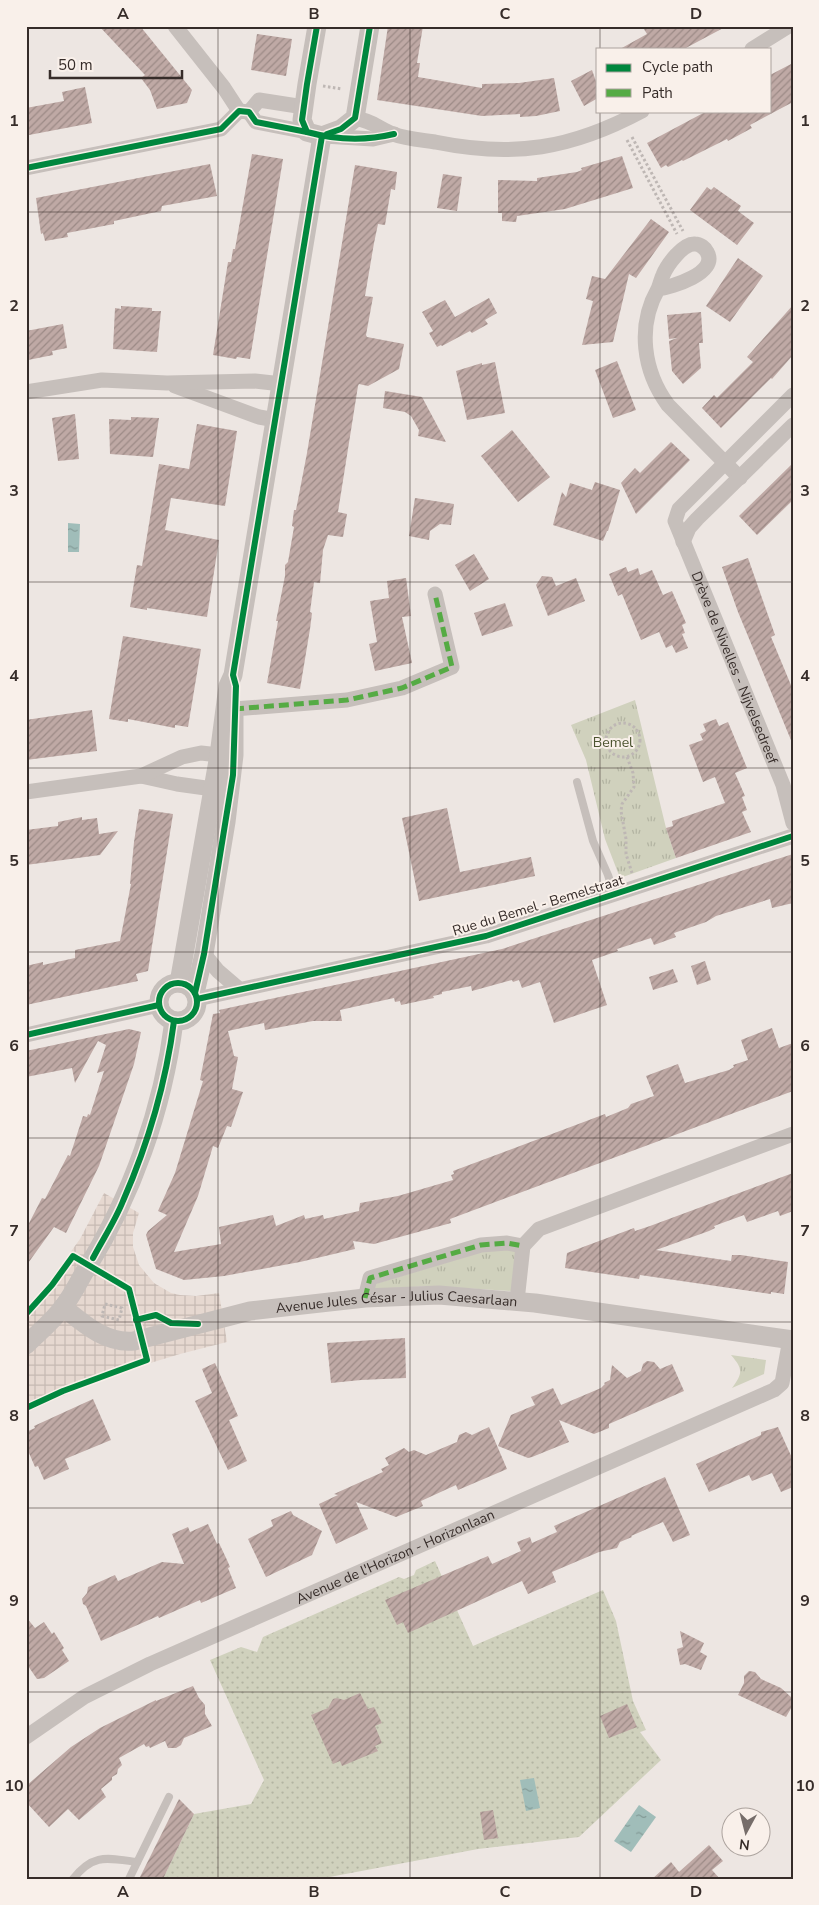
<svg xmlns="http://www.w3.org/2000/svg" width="819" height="1905" viewBox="0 0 819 1905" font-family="'Nunito Sans',sans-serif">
  <defs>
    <pattern id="park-tufts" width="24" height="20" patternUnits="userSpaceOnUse" patternTransform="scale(1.25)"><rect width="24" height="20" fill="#d0d1bd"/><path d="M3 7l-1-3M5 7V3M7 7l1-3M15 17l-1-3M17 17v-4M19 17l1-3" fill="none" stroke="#b3b4a2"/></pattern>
    <pattern id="garden-dots" width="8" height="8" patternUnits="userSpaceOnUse" patternTransform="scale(1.25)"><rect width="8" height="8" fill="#d0d1bd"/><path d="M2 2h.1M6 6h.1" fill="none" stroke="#b3b4a2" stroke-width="1.8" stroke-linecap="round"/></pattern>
    <pattern id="plaza-grid" width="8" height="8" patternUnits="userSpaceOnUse" patternTransform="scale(1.25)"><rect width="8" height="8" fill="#e6d8d0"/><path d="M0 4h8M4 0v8" fill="none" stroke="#c6bab3"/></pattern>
    <pattern id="water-ripples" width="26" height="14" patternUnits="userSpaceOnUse" patternTransform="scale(1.25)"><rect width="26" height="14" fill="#a0bdb9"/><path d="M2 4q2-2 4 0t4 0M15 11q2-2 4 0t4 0" fill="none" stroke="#839a96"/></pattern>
    <pattern id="building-hatch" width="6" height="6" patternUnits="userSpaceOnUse" patternTransform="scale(1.25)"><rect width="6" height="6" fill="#bfa9a5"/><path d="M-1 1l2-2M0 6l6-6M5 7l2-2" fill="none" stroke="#9c8a86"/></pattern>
  </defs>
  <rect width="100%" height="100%" fill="#ede6e2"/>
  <g fill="url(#park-tufts)">
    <polygon points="635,700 666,828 676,858 620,878 605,839 586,760 571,725"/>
    <polygon points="501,1246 516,1251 512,1291 432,1286 374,1289 375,1284"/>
    <path d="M731,1355L766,1360L764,1374L732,1388C743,1373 743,1369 731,1355Z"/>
  </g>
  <polygon fill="url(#garden-dots)" points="435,1561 473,1646 603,1590 616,1621 633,1701 646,1730 640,1732 661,1760 579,1837 478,1849 319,1879 163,1879 194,1814 251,1804 264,1780 210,1660 241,1647 257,1652 263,1637 399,1577 404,1579 414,1575 416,1570"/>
  <polygon fill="url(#plaza-grid)" points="104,1193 139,1213 133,1233 133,1247 139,1265 154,1283 171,1293 180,1295 196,1296 219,1293 227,1342 180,1354 134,1368 95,1382 26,1412 26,1308 46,1286 80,1239"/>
  <g fill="url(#water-ripples)">
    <polygon points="68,523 80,524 79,552 68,552"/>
    <polygon points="534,1778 540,1808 526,1811 520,1780"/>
    <polygon points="639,1805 656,1817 631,1852 614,1841"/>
  </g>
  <g fill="url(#building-hatch)">
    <polygon points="99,26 140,26 192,90 187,103 157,109 150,90 141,78 145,75"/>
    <polygon points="388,26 423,26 417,63 420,63 418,77 482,88 482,84 519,83 554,78 560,111 536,116 520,117 520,114 482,116 377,100"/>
    <polygon points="642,26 727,26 684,49 620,49 647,34"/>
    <polygon points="257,34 292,39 286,76 251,70"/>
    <polygon points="793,63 793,102 750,125 752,128 728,141 727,139 683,161 682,160 668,167 666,165 661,168 647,143 707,111 770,111 770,75"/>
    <polygon points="592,70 598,87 598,98 584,106 571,81"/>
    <polygon points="85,87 92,123 29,135 26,108 64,101 62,92"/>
    <polygon points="252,154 283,159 250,359 237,357 236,359 213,355 228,262 231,262 233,249 235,249"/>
    <polygon points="622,156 633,188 565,209 517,216 516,222 502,221 502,213 498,213 498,180 537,181 537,178 577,172 582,170 581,168"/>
    <polygon points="210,164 217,196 162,206 161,211 114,221 114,224 67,233 68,237 45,241 43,233 41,234 36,198"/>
    <polygon points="355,165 397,172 395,190 391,189 385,225 378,224 374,243 365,296 373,297 366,335 367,337 404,344 399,369 368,386 359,384 358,386 338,512 347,514 343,537 328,535 323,550 320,583 314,582 310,612 312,613 310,629 300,689 267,683 278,621 276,621 285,576 285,565 288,562 294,527 292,526 294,510 296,510 307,453"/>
    <polygon points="443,174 462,177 457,211 437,208"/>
    <polygon points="707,187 711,190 714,187 741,206 738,211 754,223 737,245 690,210"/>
    <polygon points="651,219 669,232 636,278 629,274 613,342 582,345 593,301 586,299 592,276 605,279"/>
    <polygon points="738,258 763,276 730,322 706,306"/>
    <polygon points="489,298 497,313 485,320 488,324 472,333 470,331 442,346 441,345 437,347 429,333 433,331 422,312 445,300 455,317"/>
    <polygon points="793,305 793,355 772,379 771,378 721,428 702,408 714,395 717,398 753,362 747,357"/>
    <polygon points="121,306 152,308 152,311 161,311 157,352 113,349 115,308 121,309"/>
    <polygon points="701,312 703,343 699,343 701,368 683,384 672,371 669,341 677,338 669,339 667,315"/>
    <polygon points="63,324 67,348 52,351 53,355 28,360 26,331"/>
    <polygon points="617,361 636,410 613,418 595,370"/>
    <polygon points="495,362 505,413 467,420 456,371 482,363 482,365"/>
    <polygon points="385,391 422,397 446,442 418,436 419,430 411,416 405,412 383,408"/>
    <polygon points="75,414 79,459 58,461 52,418"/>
    <polygon points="131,417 159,418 153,457 110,454 109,419 131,420"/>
    <polygon points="197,424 237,431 225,506 171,498 165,530 219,540 207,617 147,608 147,610 130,607 137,565 142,566 159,464 189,469"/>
    <polygon points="512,430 550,477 518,502 481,456"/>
    <polygon points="671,442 690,460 636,514 621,483 635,468 640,473"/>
    <polygon points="793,463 793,500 757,535 739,516"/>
    <polygon points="595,482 620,490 608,531 607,531 603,541 553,525 562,492 566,497 570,483 592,490"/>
    <polygon points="415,498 454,504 451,525 440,524 430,531 429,540 409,536"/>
    <polygon points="474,554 489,579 470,591 455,565"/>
    <polygon points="748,558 775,635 771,637 793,690 793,745 738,612 722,567"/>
    <polygon points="626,567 628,572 638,568 640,575 652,570 663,595 672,591 686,623 682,625 685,633 682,634 688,648 676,653 672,645 666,648 659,632 641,640 622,594 618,596 609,574"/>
    <polygon points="542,576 552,577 556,586 576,578 585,601 548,616 536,585"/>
    <polygon points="406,578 411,616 402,617 412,663 375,671 369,644 377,642 370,601 389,598 387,581"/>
    <polygon points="505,603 513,626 482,636 474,613"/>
    <polygon points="123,636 201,649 188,727 175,725 175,728 128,719 128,722 109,719"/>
    <polygon points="92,710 97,751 26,760 26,720"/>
    <polygon points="716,719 719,726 728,722 747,768 735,773 745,796 742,797 747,810 742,812 751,832 676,858 666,828 673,826 672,821 725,803 715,777 703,782 689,745 703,740 700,734 706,731 703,724"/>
    <polygon points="447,808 460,872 531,857 535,876 419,901 402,818"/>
    <polygon points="139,809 173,814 148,971 136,974 138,981 26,1005 26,966 43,962 43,965 75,958 75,950 120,941 131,884 130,884 134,842"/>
    <polygon points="82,817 82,820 97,818 99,834 118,831 100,855 26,865 26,830 58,826 58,822"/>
    <polygon points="793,854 793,903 772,908 770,899 716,916 706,922 674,933 676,937 654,945 651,938 617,949 618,951 592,960 607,1005 554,1023 540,982 522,988 519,980 513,982 512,980 472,991 471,986 442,992 442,994 433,996 434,998 401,1005 400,1001 395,1002 394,998 340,1010 342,1021 313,1021 265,1030 264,1023 228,1031 234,1056 238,1057 232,1089 243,1092 231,1127 227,1126 218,1148 213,1146 198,1196 174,1252 221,1244 219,1227 273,1215 276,1226 304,1215 305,1219 323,1215 324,1219 359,1211 360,1203 398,1196 453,1180 451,1175 454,1174 453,1171 605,1114 606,1117 628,1108 631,1104 654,1096 646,1076 678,1064 685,1083 729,1070 734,1067 733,1065 748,1060 741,1040 772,1028 779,1048 793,1043 793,1091 450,1219 451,1223 374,1244 353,1241 355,1249 300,1262 224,1276 184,1280 156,1269 146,1235 148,1231 167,1215 158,1211 175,1173 203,1081 200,1080 213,1014 220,1013 219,1010 502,949"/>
    <polygon points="705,961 711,980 697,985 691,966"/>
    <polygon points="673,969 678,982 653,990 649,977"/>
    <polygon points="129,1029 141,1032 134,1064 99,1166 66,1233 54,1227 26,1266 26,1229 42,1198 45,1199 68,1155 70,1156 83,1116 87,1117 88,1114 90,1115 104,1071 97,1073 106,1045 98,1041 75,1083 72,1068 26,1077 26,1051"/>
    <polygon points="793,1173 793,1211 780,1216 778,1211 747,1222 744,1215 714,1226 715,1228 709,1231 656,1250 731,1261 732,1255 741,1255 788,1262 784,1294 771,1292 771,1294 640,1275 639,1279 565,1268 567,1253 634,1228 635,1231 650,1226"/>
    <polygon points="405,1338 406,1378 361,1380 331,1383 327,1343"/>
    <polygon points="647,1361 654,1362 660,1369 672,1364 684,1391 609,1424 609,1428 594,1434 559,1420 569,1442 532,1457 528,1458 498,1446 511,1415 535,1405 531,1397 553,1388 561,1405 601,1388 605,1384 604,1383 610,1380 612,1365 627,1378 641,1371 643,1364"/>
    <polygon points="215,1363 238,1416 229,1420 247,1461 228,1470 195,1401 212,1393 202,1369"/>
    <polygon points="93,1399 111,1440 65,1459 69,1469 44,1480 38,1466 35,1467 26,1446 26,1432 35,1428 34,1426"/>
    <polygon points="489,1427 507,1469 458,1490 456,1485 421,1501 423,1506 396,1517 356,1502 368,1529 336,1544 319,1504 338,1495 334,1494 383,1472 381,1469 389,1465 385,1458 404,1448 409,1452 414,1450 426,1455 457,1442 459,1435 466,1432 472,1435"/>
    <polygon points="778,1427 793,1460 793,1487 781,1492 772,1473 752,1481 749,1475 709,1492 696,1464 761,1435 761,1432"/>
    <polygon points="665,1477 690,1535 673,1542 663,1522 631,1536 632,1537 620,1542 617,1548 599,1552 552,1572 556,1582 528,1594 522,1581 408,1633 403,1622 397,1625 385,1600 488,1556 492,1564 521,1551 517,1542 530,1537 532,1543 557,1532 554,1526"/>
    <polygon points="291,1511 293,1515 322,1531 312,1555 266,1577 248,1539 273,1526 271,1520"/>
    <polygon points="208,1524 217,1544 219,1543 227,1560 230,1567 228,1568 236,1588 201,1603 200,1600 159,1618 158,1616 101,1641 86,1606 83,1604 82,1599 87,1593 88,1587 115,1575 118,1581 162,1562 184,1564 172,1534 188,1527 190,1532"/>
    <polygon points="26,1617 35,1628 44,1622 52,1634 54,1632 64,1648 62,1650 69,1661 44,1678 37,1679 26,1663"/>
    <polygon points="680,1631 704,1643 700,1652 707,1656 701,1670 685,1664 680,1665 677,1649 683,1647"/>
    <polygon points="749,1671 755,1672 761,1679 781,1688 791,1697 793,1705 786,1717 738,1695 744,1683 744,1676"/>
    <polygon points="193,1686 199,1698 205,1705 205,1714 212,1726 184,1738 181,1745 176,1748 168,1748 165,1741 150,1748 149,1746 146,1747 144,1744 119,1758 122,1765 118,1769 117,1774 112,1777 112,1780 101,1789 106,1797 79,1820 68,1809 49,1827 26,1802 26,1786 71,1747 100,1728 156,1700 156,1701"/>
    <polygon points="360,1693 368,1709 374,1707 382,1723 375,1726 382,1743 375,1746 378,1751 342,1766 340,1761 333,1764 311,1715 328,1708 333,1699 337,1698 344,1700"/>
    <polygon points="627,1704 637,1727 609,1738 600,1716"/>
    <polygon points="179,1799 194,1814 163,1879 139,1879"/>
    <polygon points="493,1810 498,1838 484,1840 480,1812"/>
    <polygon points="709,1845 723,1861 712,1870 720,1879 652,1879 671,1862 679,1872"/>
  </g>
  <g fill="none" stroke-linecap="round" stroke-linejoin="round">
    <g stroke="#beb7b4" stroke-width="3" stroke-dasharray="2.5 2.5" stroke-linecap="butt">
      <polyline points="323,86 342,89"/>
      <polyline points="632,137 683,231"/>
      <polyline points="627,140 677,234"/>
      <circle cx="623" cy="740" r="17"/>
      <polyline points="627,757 633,773 634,787 622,804 621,811 626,839 626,854 632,873"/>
      <polygon points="105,1304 122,1308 119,1320 102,1316"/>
    </g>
    <g stroke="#c6bfbb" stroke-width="8">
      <polyline points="577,782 593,841 608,875 614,894"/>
      <path d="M73,1879C93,1853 107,1858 137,1862"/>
      <polyline points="129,1879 169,1797"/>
    </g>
    <g stroke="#c6bfbb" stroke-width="15">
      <polyline points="175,26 224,88 239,111"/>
      <polyline points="752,49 789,26"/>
      <polyline points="249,112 256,122 307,132"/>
      <polyline points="249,112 259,100 304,107"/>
      <path d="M355,118C373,121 378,128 393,134C406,139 422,140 435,142C514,158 571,149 642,111"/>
      <polyline points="324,136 373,139 394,134"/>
      <polyline points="26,168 221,129 239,111 249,112"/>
      <path d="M658,289C660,285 661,279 663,275C667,265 683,243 695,244C700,244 705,248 707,252C719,273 672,287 658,289C637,326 643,371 668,405L740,478"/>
      <polyline points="175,386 259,417 276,420"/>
      <polyline points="26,392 102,380 167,383 255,381 282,384"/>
      <path id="s1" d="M793,395L679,509L675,521L783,785L793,823"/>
      <polyline points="683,542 689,528 697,519 793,425"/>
      <polyline points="234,709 347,700 402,688 452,667 435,594"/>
      <polyline points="141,776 177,784 213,789"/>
      <polyline points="26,792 141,776 182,757 201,753 219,755"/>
      <polyline points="204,954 218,971 239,989"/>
      <polyline points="197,999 486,936 793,836"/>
      <polyline points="26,1035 159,1005"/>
      <polyline points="365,1298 370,1278 481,1245 507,1243 523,1246"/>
      <polyline points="517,1301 523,1246 539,1229 793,1134"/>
      <path id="s2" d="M26,1737L84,1697L150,1664L774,1390L782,1383L790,1339"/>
    </g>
    <g stroke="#c6bfbb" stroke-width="19">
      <polyline points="317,26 307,84 302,120 307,132 322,136 341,129 355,118 370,26"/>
      <circle cx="178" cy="1002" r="19"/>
      <polyline points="179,983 219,755 228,686 233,675 322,136"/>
      <polyline points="195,993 204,954 226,822 234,755 234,715"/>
      <path id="s3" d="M63,1307C84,1324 106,1344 134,1341L250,1311L365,1298L439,1295L535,1303L793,1340"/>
      <path d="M26,1345C38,1333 53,1321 63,1307C72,1296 78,1283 85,1271C132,1196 163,1109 174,1021"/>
    </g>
    <g stroke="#55ab44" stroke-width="5" stroke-dasharray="10 5" stroke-linecap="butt">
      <polyline points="234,709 347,700 402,688 452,667 435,594"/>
      <polyline points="365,1298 370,1278 481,1245 507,1243 523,1246"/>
    </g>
    <defs>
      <g id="cycleway">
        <path d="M317,26L307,84L302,120L307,132C336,140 365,141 394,134"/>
        <polyline points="327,134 341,129 355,118 370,26"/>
        <polyline points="26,168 221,129 239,111 249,112 256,122 307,132"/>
        <circle cx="178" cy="1002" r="19"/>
        <polyline points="195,993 204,954 233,775 236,686 233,675 322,136"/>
        <polyline points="197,999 486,936 793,836"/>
        <polyline points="26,1035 159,1005"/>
        <path d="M93,1258C103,1239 115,1221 123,1201C148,1144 166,1082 174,1021"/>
        <polyline points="26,1314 52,1285 73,1256 129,1289 147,1360 63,1391 26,1408"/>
        <polyline points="136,1320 156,1315 171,1323 198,1324"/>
      </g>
    </defs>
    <use href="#cycleway" stroke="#f9f0ea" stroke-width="9"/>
    <use href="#cycleway" stroke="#00873e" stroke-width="6"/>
  </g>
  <path fill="none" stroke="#362c29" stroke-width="1" stroke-opacity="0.55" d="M218,26V1879M410,26V1879M600,26V49M600,111V1879M26,212H793M26,398H793M26,582H793M26,768H793M26,952H793M26,1138H793M26,1322H793M26,1508H793M26,1692H793"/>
  <g text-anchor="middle" stroke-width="4" stroke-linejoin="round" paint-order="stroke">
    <g font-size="14" fill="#362c29" stroke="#f9f0ea">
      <text dy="5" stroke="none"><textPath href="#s1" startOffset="332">Drève de Nivelles - Nijvelsedreef</textPath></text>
      <text transform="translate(538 905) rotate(-17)" y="5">Rue du Bemel - Bemelstraat</text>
      <text dy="5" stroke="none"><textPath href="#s3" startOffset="348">Avenue Jules César - Julius Caesarlaan</textPath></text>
      <text dy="5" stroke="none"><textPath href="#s2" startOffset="412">Avenue de l'Horizon - Horizonlaan</textPath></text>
    </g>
    <g font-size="14" fill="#4b532f" stroke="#f9f0ea">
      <text x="613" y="747">Bemel</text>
    </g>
  </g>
  <rect width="819" height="1905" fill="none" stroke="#f9f0ea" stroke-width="55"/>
  <rect x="596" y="48" width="175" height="65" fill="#f9f0ea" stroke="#aba29d"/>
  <rect x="606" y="64" width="25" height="8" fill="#00873e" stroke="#aba29d"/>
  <text x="642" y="72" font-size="15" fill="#362c29">Cycle path</text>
  <rect x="606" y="89" width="25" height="8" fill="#55ab44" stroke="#aba29d"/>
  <text x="642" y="98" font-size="15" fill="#362c29">Path</text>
  <g transform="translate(746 1832) rotate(187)"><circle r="24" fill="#f9f0ea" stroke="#aba29d"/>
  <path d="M0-4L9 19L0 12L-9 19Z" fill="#766d6a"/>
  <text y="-8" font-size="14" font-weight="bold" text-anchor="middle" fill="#362c29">N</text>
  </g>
  <path d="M50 70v8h132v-8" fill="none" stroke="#362c29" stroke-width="2.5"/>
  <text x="58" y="70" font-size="15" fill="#362c29" stroke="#f9f0ea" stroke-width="4" paint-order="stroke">50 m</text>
  <rect x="28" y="28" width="764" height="1850" fill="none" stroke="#362c29" stroke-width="2"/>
  <g font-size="16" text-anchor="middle" font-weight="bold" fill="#362c29">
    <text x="123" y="19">A</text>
    <text x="314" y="19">B</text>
    <text x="505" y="19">C</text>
    <text x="696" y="19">D</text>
    <text x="14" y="126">1</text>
    <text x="805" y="126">1</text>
    <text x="14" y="311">2</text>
    <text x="805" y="311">2</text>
    <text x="14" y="496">3</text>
    <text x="805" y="496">3</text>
    <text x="14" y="681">4</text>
    <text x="805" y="681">4</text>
    <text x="14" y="866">5</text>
    <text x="805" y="866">5</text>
    <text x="14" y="1051">6</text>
    <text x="805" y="1051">6</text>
    <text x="14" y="1236">7</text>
    <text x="805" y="1236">7</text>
    <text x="14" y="1421">8</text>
    <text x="805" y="1421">8</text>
    <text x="14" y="1606">9</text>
    <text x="805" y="1606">9</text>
    <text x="14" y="1791">10</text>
    <text x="805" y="1791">10</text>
    <text x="123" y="1897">A</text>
    <text x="314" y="1897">B</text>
    <text x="505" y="1897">C</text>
    <text x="696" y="1897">D</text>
  </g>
</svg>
